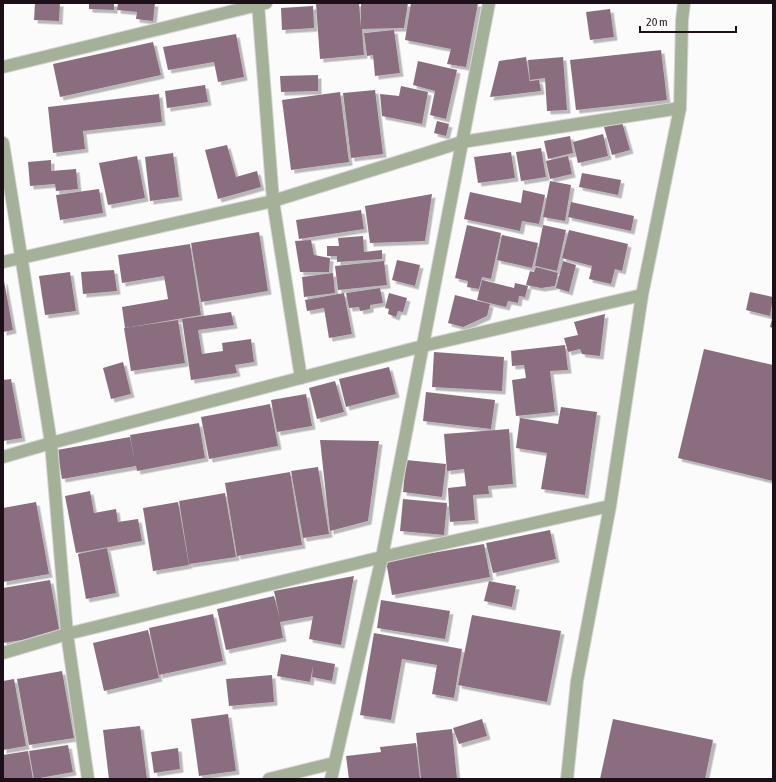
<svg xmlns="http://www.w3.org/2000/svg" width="776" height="782" viewBox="0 0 776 782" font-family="'Asap Condensed',sans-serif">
  <defs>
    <filter id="shadow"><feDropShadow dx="3.5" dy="3.5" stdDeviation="0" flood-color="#0004"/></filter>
  </defs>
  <rect width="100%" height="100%" fill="#fbfbfb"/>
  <g fill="#8a6e80" filter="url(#shadow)">
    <polygon points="35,3 60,3 59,21 34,20"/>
    <polygon points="89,3 114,3 114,10 89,9"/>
    <polygon points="118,3 155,3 153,21 136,19 137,12 117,10"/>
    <polygon points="359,3 361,28 361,3 408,3 404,28 362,29 364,55 320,59 316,4"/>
    <polygon points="411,3 478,3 466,67 447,64 451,49 405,40"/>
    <polygon points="313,6 314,28 282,30 281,8"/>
    <polygon points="610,9 614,37 590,40 586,12"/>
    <polygon points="394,30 400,73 375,76 373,55 367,56 364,33"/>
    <polygon points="236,34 244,77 218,82 214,62 168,70 163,47"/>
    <polygon points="153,42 161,75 60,97 53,64"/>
    <polygon points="661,50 667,100 576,110 570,60"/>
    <polygon points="526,57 530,83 530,81 539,80 541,91 490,97 499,61"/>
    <polygon points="563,57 567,110 547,111 545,78 530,80 528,60"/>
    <polygon points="418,61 457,70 446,119 430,115 435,91 413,85"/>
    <polygon points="318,75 318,91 281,92 280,76"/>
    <polygon points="205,85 208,102 167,108 165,91"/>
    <polygon points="401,86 428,92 422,124 382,116 380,94 399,96"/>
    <polygon points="375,90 383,154 351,158 343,93"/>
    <polygon points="340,92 349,162 291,170 282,100"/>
    <polygon points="159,94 162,122 83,131 85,149 53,153 48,107"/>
    <polygon points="437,121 449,124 446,136 434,133"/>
    <polygon points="622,122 630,150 612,155 604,127"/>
    <polygon points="603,134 608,156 578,163 573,142"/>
    <polygon points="570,136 573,153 548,159 544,141"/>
    <polygon points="227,145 236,177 257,171 261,187 218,199 205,150"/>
    <polygon points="541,148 546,177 521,181 516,152"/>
    <polygon points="511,152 515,178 478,183 474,157"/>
    <polygon points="173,153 179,197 150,201 145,157"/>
    <polygon points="137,156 145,198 108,205 99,163"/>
    <polygon points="568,156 572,174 550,179 546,161"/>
    <polygon points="51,160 51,171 76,169 78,189 56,191 55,184 30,186 28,162"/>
    <polygon points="582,173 621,180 618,195 579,187"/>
    <polygon points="550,181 571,185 565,221 543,217"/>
    <polygon points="99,189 103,213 60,220 56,195"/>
    <polygon points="523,190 545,195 539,224 522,221 520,231 464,219 470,192 521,203"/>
    <polygon points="432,194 425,241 370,243 365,206"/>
    <polygon points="571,202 634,216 631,231 568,217"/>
    <polygon points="361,210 364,229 299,239 296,220"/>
    <polygon points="467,225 501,233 491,279 482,277 479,289 467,287 468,281 455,278"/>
    <polygon points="543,225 566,230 557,271 535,266"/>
    <polygon points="569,230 628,244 622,271 615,269 611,284 589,279 592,266 562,258"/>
    <polygon points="259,232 268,291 201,302 191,243"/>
    <polygon points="502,235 538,243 532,268 497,260"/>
    <polygon points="363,236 364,252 382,250 382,259 337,262 337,256 327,256 327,246 339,246 338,238"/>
    <polygon points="311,240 314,255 330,258 329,272 300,272 295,241"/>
    <polygon points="190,244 201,315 125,328 122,307 168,299 164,276 122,283 118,255"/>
    <polygon points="397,260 420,265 415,286 392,280"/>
    <polygon points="384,261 387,285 338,290 335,266"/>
    <polygon points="563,261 576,265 569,292 556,288"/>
    <polygon points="536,267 558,273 555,286 541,288 526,285 530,271 534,272"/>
    <polygon points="114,270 117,291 83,294 81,272"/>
    <polygon points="70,272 76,311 45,315 39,276"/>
    <polygon points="333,273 335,293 304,297 302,277"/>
    <polygon points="482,280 514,288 515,283 528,286 525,297 519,296 518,303 508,301 506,307 477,300"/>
    <polygon points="3,281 4,281 13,330 3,332"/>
    <polygon points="380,288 383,303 370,305 370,309 360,311 359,307 349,308 346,293"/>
    <polygon points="750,292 773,297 770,316 746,310"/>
    <polygon points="344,293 352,334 329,338 324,308 307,311 305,300"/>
    <polygon points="389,293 407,298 403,312 398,311 396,317 388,314 389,309 385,308"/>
    <polygon points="455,295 490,304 487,316 463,327 448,323"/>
    <polygon points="231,312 234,325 198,330 202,354 223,351 222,343 251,339 254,362 235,365 237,373 191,380 182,319"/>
    <polygon points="605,314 600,356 582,354 580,349 568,352 564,338 578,335 574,322"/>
    <polygon points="773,316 773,328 770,327"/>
    <polygon points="178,320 185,363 131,371 124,328"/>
    <polygon points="565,345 568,370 550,371 555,412 516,416 512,380 526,378 524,365 512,366 511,351"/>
    <polygon points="704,349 773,365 773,481 678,458"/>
    <polygon points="434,352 504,357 502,391 432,387"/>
    <polygon points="123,362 131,394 111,399 103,368"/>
    <polygon points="389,367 396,394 346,407 339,379"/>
    <polygon points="11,379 22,438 3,441 3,380"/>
    <polygon points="335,381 344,412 317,419 309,388"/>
    <polygon points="426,392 495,400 491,429 423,421"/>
    <polygon points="306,394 312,426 277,432 271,400"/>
    <polygon points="270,404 278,446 209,459 201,417"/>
    <polygon points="561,407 597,412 585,495 541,489 547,453 516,448 520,418 558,424"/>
    <polygon points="199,423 205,458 137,471 136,466 62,479 57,450 130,437 135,463 130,435"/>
    <polygon points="509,429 513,484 488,486 489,494 473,495 475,520 450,522 448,488 466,486 464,469 447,471 444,434"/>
    <polygon points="320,440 379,441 368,521 330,531"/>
    <polygon points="406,460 446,464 442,497 403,492"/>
    <polygon points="318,467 329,534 303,538 291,471"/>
    <polygon points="290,472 302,545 237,556 225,483"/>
    <polygon points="90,491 94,513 116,509 118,522 138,519 142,541 76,553 65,496"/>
    <polygon points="225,493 236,557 189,564 179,501"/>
    <polygon points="403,499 447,503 444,535 400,531"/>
    <polygon points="36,502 49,574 3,582 3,508"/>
    <polygon points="178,502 189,565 153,571 143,508"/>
    <polygon points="550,530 556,559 493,573 486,543"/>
    <polygon points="484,544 490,577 392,595 386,561"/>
    <polygon points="107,548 116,593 86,599 78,554"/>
    <polygon points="354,576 341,645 309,639 313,616 280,622 283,638 226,650 217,609 274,596 280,619 274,591"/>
    <polygon points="50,580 60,634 3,643 3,588"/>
    <polygon points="489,581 516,586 512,607 484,601"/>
    <polygon points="381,600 450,611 445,639 377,628"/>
    <polygon points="213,614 223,661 159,675 149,628"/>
    <polygon points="472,615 561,631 547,702 458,685"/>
    <polygon points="148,630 159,678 104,691 93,643"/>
    <polygon points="374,633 462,649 454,698 432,694 437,665 402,659 391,720 360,715"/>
    <polygon points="281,654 335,664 332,681 312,677 313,666 310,682 277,676"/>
    <polygon points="62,671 74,738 29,745 17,679"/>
    <polygon points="272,675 274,702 229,706 226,679"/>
    <polygon points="14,679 26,746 3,750 3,681"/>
    <polygon points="228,714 236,771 199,776 191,719"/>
    <polygon points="482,719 487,736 459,744 453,728"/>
    <polygon points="613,719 713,740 705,779 600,779"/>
    <polygon points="140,726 147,779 109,779 103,730"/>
    <polygon points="452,729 457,779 421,779 416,733"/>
    <polygon points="416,743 420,779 349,779 346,756 381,752 380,747"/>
    <polygon points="68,745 73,772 34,779 29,751"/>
    <polygon points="178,748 180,769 154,773 151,752"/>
    <polygon points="28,751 33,779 3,779 3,755"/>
  </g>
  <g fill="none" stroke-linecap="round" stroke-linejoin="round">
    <defs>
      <g id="minor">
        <polyline points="258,3 273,201 301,378"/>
        <polyline points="3,67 266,3"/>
        <polyline points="3,143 51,443 67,634 88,779"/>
        <polyline points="3,262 273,201 462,142 680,108"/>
        <polyline points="3,457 51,443 423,346 642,295"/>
        <polyline points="3,653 67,634 382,557 610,506"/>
        <polyline points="269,779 334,763"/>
        <polyline points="331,779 382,557 489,3"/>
        <polyline points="567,779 577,681 610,506 642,295 680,108 682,20 684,3"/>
      </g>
    </defs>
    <use href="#minor" stroke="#d7d5d7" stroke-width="14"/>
    <use href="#minor" stroke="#a5b098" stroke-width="12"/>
  </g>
  <rect width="776" height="782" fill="none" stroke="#1b1017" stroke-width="8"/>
  <path d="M640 26v6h96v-6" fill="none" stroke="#1b1017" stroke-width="2"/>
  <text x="646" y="26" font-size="12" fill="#1b1017" stroke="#ffffff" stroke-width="3" paint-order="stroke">20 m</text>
</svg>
